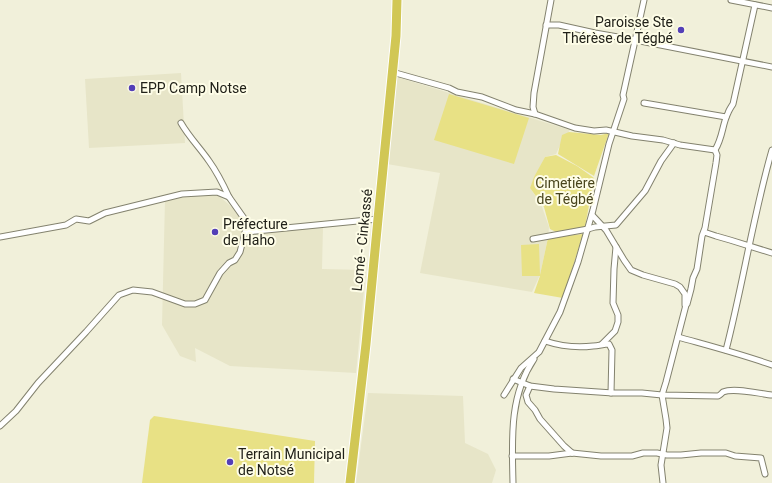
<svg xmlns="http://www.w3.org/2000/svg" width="772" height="483" viewBox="0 0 772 483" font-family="Roboto,sans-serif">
  <rect width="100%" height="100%" fill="#f1f0da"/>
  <g fill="#e7e5c8">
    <polygon points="181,73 185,143 89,148 85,79"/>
    <polygon points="397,77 570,130 561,143 556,154 545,157 530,188 541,204 549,227 548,238 540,275 532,292 420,273 440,173 387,164"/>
    <polygon points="184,195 218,195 235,210 248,228 261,233 323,227 322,269 366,270 356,373 230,366 195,348 196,362 180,356 162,325 165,200"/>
    <polygon points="368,393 463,396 465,443 488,454 496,470 492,483 356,483"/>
  </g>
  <g fill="#e8e185">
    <polygon points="449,94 529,118 514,164 434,140"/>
    <polygon points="569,132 601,135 609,133 594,176 558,154 562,135"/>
    <polygon points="556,155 577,166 594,178 585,227 556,232 550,229 544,207 530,188 534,177 545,157"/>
    <polygon points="583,234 563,298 534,293 540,276 522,276 521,245 539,244 540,275 548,238"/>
    <polygon points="154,416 315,441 314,483 142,483 150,420"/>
  </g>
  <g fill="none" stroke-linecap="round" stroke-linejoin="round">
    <defs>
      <g id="street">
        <polyline points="731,0 772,8"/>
        <polyline points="546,25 559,25 595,33 635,40 772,67"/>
        <polyline points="392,72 449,88 457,92 482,97 516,110 535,114 575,128 594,131 606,130 632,136 663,140 680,145 715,150"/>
        <polyline points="644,103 726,117"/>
        <polyline points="535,114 533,107 534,93 551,0"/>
        <path d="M181,123C189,137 200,148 209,161C217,172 223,184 229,197"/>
        <polyline points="592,215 606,230 624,260 631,270 643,275 675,284 680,287 685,294 685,305"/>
        <polyline points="704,232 716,236 730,240 772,253"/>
        <polyline points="0,237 66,225 76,219 89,221 105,213 182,194 217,192 229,197 253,231"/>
        <polyline points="533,239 588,229 595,227 616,225 645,191 661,161 674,143"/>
        <path d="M678,337C710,346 741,354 772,365"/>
        <path d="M545,341C560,346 577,348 593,346C599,346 603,344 609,344L612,350L611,393"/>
        <polyline points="602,344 615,331 618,322 618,315 613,303 614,269 616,247"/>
        <path d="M726,350C743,284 753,216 772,150"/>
        <path d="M513,379L530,386L554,389L613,393H642L662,395L718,396C719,396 723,392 723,392C734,387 760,394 772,395"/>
        <polyline points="530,386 526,395 528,402 535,410 540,419 564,446 572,453"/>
        <polyline points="504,395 521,368 539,352 560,312 578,262 593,210 609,144 624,99 623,95 644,0"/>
        <polyline points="0,426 16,411 38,383 86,332 119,295 133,290 152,292 185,304 195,304 205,300 220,273 229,263 235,260 240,252 245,232 378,219"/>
        <polyline points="512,456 549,456 572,453 601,456 632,456 643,453 657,453 667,455 681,455 701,453 726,453 735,456 761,458 765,474"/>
        <path d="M513,483C512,440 509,396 534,359"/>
        <path d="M663,483L661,465L667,428L666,419L662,395L666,382L686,305L687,304L691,289L693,278L697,269L702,236L705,228L716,163L717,155L715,150C723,137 722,125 728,113C729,110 731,107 733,104L755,5"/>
      </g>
      <polyline id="highway" points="350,483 366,344 378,219 396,36 397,0"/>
    </defs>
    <use href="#street" stroke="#83826e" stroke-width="7"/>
    <use href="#highway" stroke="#fff" stroke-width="11"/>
    <use href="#street" stroke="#fff" stroke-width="5"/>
    <use href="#highway" stroke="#d1c755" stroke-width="9"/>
  </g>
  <g fill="#533fb7" stroke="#fefde7" stroke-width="1.5">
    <circle cx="681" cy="30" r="4"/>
    <circle cx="132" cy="88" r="4"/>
    <circle cx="215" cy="232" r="4"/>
    <circle cx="230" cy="462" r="4"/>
  </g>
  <g text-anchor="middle" stroke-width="4" stroke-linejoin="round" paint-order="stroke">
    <g font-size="14" fill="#212119" stroke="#fefde7" text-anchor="start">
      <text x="673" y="27" text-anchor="end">Paroisse Ste<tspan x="673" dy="16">Thérèse de Tégbé</tspan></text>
      <text x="140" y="93">EPP Camp Notse</text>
      <text x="223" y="229">Préfecture<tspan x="223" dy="16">de Haho</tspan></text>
      <text x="238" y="459">Terrain Municipal<tspan x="238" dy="16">de Notsé</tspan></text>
    </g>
    <g font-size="14" fill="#49451d" stroke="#fefde7">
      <text x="565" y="188">Cimetière<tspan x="565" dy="16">de Tégbé</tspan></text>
    </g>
    <g font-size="14" fill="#212119" stroke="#fefde7">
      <text transform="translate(362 240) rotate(-84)" y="5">Lomé - Cinkassé</text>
    </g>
  </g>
</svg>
